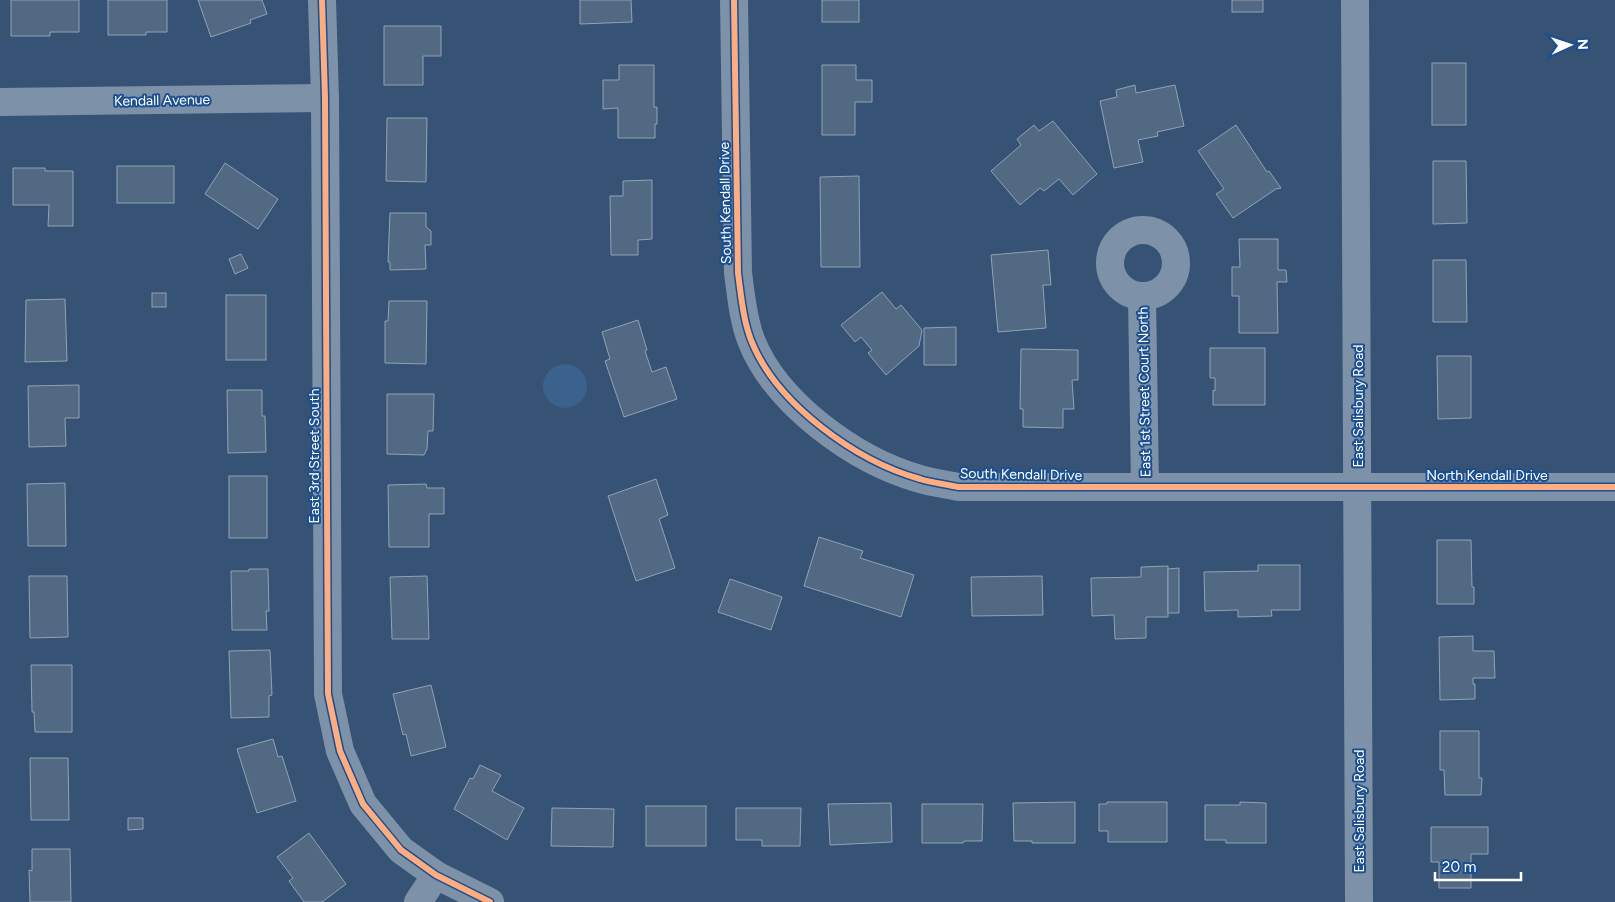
<svg xmlns="http://www.w3.org/2000/svg" width="1615" height="902" viewBox="0 0 1615 902" font-family="Figtree,sans-serif">
  <rect width="100%" height="100%" fill="#365274"/>
  <circle fill="#3b618d" cx="565" cy="386" r="22"/>
  <g fill="#526984" stroke="#92a2b6">
    <polygon points="11,0 79,0 79,32 50,32 50,36 11,36"/>
    <polygon points="108,0 167,0 167,32 146,32 146,35 108,35"/>
    <polygon points="198,0 262,0 267,14 250,20 251,23 211,37"/>
    <polygon points="580,0 631,0 632,22 580,24"/>
    <rect x="822" y="0" width="37" height="22"/>
    <rect x="1232" y="0" width="31" height="12"/>
    <polygon points="384,26 441,26 441,56 423,56 423,85 384,85"/>
    <rect x="1432" y="63" width="34" height="62"/>
    <polygon points="619,65 654,65 654,107 657,107 657,124 655,124 655,138 618,138 618,108 603,109 603,80 619,80"/>
    <polygon points="822,65 856,65 856,80 872,80 872,102 855,102 855,135 822,135"/>
    <polygon points="1135,85 1136,93 1175,85 1184,126 1157,132 1158,136 1138,140 1143,162 1114,168 1100,101 1117,97 1116,90"/>
    <polygon points="387,118 427,118 426,182 386,181"/>
    <polygon points="1053,121 1097,174 1073,195 1059,179 1044,191 1040,188 1020,205 991,171 1021,145 1017,139 1034,125 1039,131"/>
    <polygon points="1236,125 1267,172 1269,171 1281,188 1276,189 1233,218 1216,194 1224,189 1198,151"/>
    <polygon points="1433,161 1466,161 1467,223 1433,224"/>
    <polygon points="225,163 278,199 258,229 205,194"/>
    <rect x="117" y="166" width="57" height="37"/>
    <polygon points="13,168 45,168 45,171 73,171 73,226 48,226 49,205 13,205"/>
    <polygon points="859,176 860,267 821,267 820,177"/>
    <polygon points="652,180 652,239 638,240 638,255 611,255 610,196 623,196 623,181"/>
    <polygon points="390,213 426,213 426,227 431,231 431,245 425,245 426,269 390,270 390,262 388,262"/>
    <polygon points="1239,239 1278,239 1278,270 1286,270 1287,282 1277,282 1278,333 1239,333 1239,296 1232,296 1232,267 1240,267"/>
    <polygon points="1048,250 1051,285 1043,285 1046,328 998,332 991,255"/>
    <polygon points="241,254 248,268 235,274 229,259"/>
    <polygon points="1433,260 1466,260 1467,322 1433,322"/>
    <polygon points="882,292 896,309 901,305 922,330 919,346 886,375 868,353 872,350 861,337 855,342 841,325"/>
    <rect x="152" y="293" width="14" height="14"/>
    <rect x="226" y="295" width="40" height="65"/>
    <polygon points="65,299 67,361 25,362 26,300"/>
    <polygon points="389,301 427,301 426,364 385,363 385,321 388,321"/>
    <polygon points="638,320 647,350 645,351 652,372 666,367 677,399 624,417 605,361 610,359 602,332"/>
    <polygon points="956,327 956,365 924,365 924,328"/>
    <polygon points="1210,348 1265,348 1265,405 1213,405 1213,390 1215,391 1215,378 1210,378"/>
    <polygon points="1021,349 1078,350 1078,380 1072,380 1074,409 1063,409 1063,428 1023,427 1023,409 1020,409"/>
    <polygon points="1437,356 1471,356 1471,418 1438,419"/>
    <polygon points="79,385 79,418 65,418 66,446 29,447 28,386"/>
    <polygon points="227,390 262,390 262,416 265,416 266,452 228,453"/>
    <polygon points="387,394 434,394 433,431 428,431 427,449 424,455 387,454"/>
    <rect x="229" y="476" width="38" height="62"/>
    <polygon points="656,479 668,515 659,519 675,568 636,581 608,496"/>
    <polygon points="65,483 66,546 28,546 27,484"/>
    <polygon points="426,484 427,488 444,488 444,514 429,514 429,547 389,547 388,485"/>
    <polygon points="819,537 863,551 860,558 914,575 901,617 804,586"/>
    <polygon points="1437,540 1471,540 1472,587 1474,587 1474,604 1437,604"/>
    <polygon points="1258,565 1300,565 1300,610 1271,610 1272,616 1238,617 1238,610 1205,611 1204,572 1258,571"/>
    <polygon points="1168,566 1168,617 1146,617 1146,638 1115,639 1114,615 1092,616 1091,578 1141,577 1141,567"/>
    <polygon points="1179,568 1179,613 1168,613 1168,569"/>
    <polygon points="249,569 268,569 269,611 266,611 267,630 232,630 231,571 249,571"/>
    <polygon points="29,576 67,576 68,637 30,638"/>
    <polygon points="427,576 429,639 392,639 390,577"/>
    <polygon points="1042,576 1043,615 972,616 971,577"/>
    <polygon points="730,579 782,597 771,630 718,612"/>
    <polygon points="1473,636 1473,651 1494,651 1495,678 1473,678 1473,684 1475,684 1475,699 1440,700 1439,637"/>
    <polygon points="270,650 272,695 269,696 269,717 231,718 229,651"/>
    <polygon points="31,665 72,665 72,732 35,732 34,712 32,712"/>
    <polygon points="431,685 446,747 411,756 406,734 403,735 393,694"/>
    <polygon points="1440,731 1479,731 1479,778 1482,778 1481,795 1445,795 1444,770 1440,770"/>
    <polygon points="273,739 278,757 282,756 296,801 257,813 237,749"/>
    <polygon points="30,758 68,758 69,820 31,820"/>
    <polygon points="480,765 501,775 492,791 524,808 507,840 454,809 470,778 473,779"/>
    <polygon points="1075,802 1075,843 1032,843 1032,841 1014,841 1013,803"/>
    <polygon points="1107,802 1167,802 1167,842 1108,842 1108,831 1099,831 1099,804 1107,804"/>
    <polygon points="1240,802 1266,803 1266,843 1226,843 1226,840 1205,840 1205,805 1240,805"/>
    <polygon points="891,803 892,842 830,845 828,804"/>
    <polygon points="922,804 983,804 982,841 964,841 963,843 922,843"/>
    <rect x="646" y="806" width="60" height="40"/>
    <polygon points="552,808 614,809 613,847 551,846"/>
    <polygon points="736,808 801,808 800,846 762,846 762,840 736,840"/>
    <polygon points="128,818 143,818 143,829 128,830"/>
    <polygon points="1431,827 1488,827 1488,854 1471,854 1471,888 1439,888 1439,862 1431,862"/>
    <polygon points="309,833 346,884 322,902 304,902 289,881 293,878 277,857"/>
    <polygon points="32,849 70,849 71,902 30,902 29,870 32,871"/>
  </g>
  <g fill="none" stroke-linecap="round" stroke-linejoin="round">
    <g stroke="#7d92a8" stroke-width="28">
      <polyline points="322,0 325,98 328,694 340,751 363,804 401,850 436,875 490,902"/>
      <path d="M734,0L738,273C741,295 743,319 751,340C776,404 856,461 920,479C932,483 946,484 958,487H1615"/>
      <polyline points="0,102 325,98"/>
      <circle cx="1143" cy="263" r="33"/>
      <polyline points="1142,297 1145,487"/>
      <polyline points="418,902 436,875"/>
    </g>
    <polyline stroke="#7d92a8" stroke-width="28" points="1355,0 1359,902"/>
    <defs>
      <g id="cycleway">
        <polyline points="322,0 325,98 328,694 340,751 363,804 401,850 436,875 490,902"/>
        <path d="M734,0L738,273C741,295 743,319 751,340C776,404 856,461 920,479C932,483 946,484 958,487H1615"/>
      </g>
    </defs>
    <use href="#cycleway" stroke="#1b4f8f" stroke-width="9"/>
    <use href="#cycleway" stroke="#ffac80" stroke-width="6"/>
  </g>
  <g text-anchor="middle" stroke-width="4" stroke-linejoin="round" paint-order="stroke">
    <g font-size="14" fill="#fff" stroke="#1b4f8f">
      <text transform="translate(162 100) rotate(-1)" y="5">Kendall Avenue</text>
      <text transform="translate(725 203) rotate(-91)" y="5">South Kendall Drive</text>
      <text transform="translate(1144 392) rotate(-91)" y="5">East 1st Street Court North</text>
      <text transform="translate(1358 406) rotate(-90)" y="5">East Salisbury Road</text>
      <text transform="translate(314 456) rotate(-90)" y="5">East 3rd Street South</text>
      <text transform="translate(1021 474) rotate(1)" y="5">South Kendall Drive</text>
      <text x="1487" y="480">North Kendall Drive</text>
      <text transform="translate(1359 811) rotate(-90)" y="5">East Salisbury Road</text>
    </g>
  </g>
  <g transform="translate(1570 45) rotate(87)" stroke="#1b4f8f" stroke-width="4" paint-order="stroke">
  <path d="M0-4L9 19L0 12L-9 19Z" fill="#ffffff"/>
  <text y="-8" font-size="14" font-weight="bold" text-anchor="middle" fill="#ffffff">N</text>
  </g>
  <path d="M1435 872v8h86v-8" fill="none" stroke="#ffffff" stroke-width="2.5"/>
  <text x="1442" y="872" font-size="15" fill="#ffffff" stroke="#1b4f8f" stroke-width="4" paint-order="stroke">20 m</text>
</svg>
